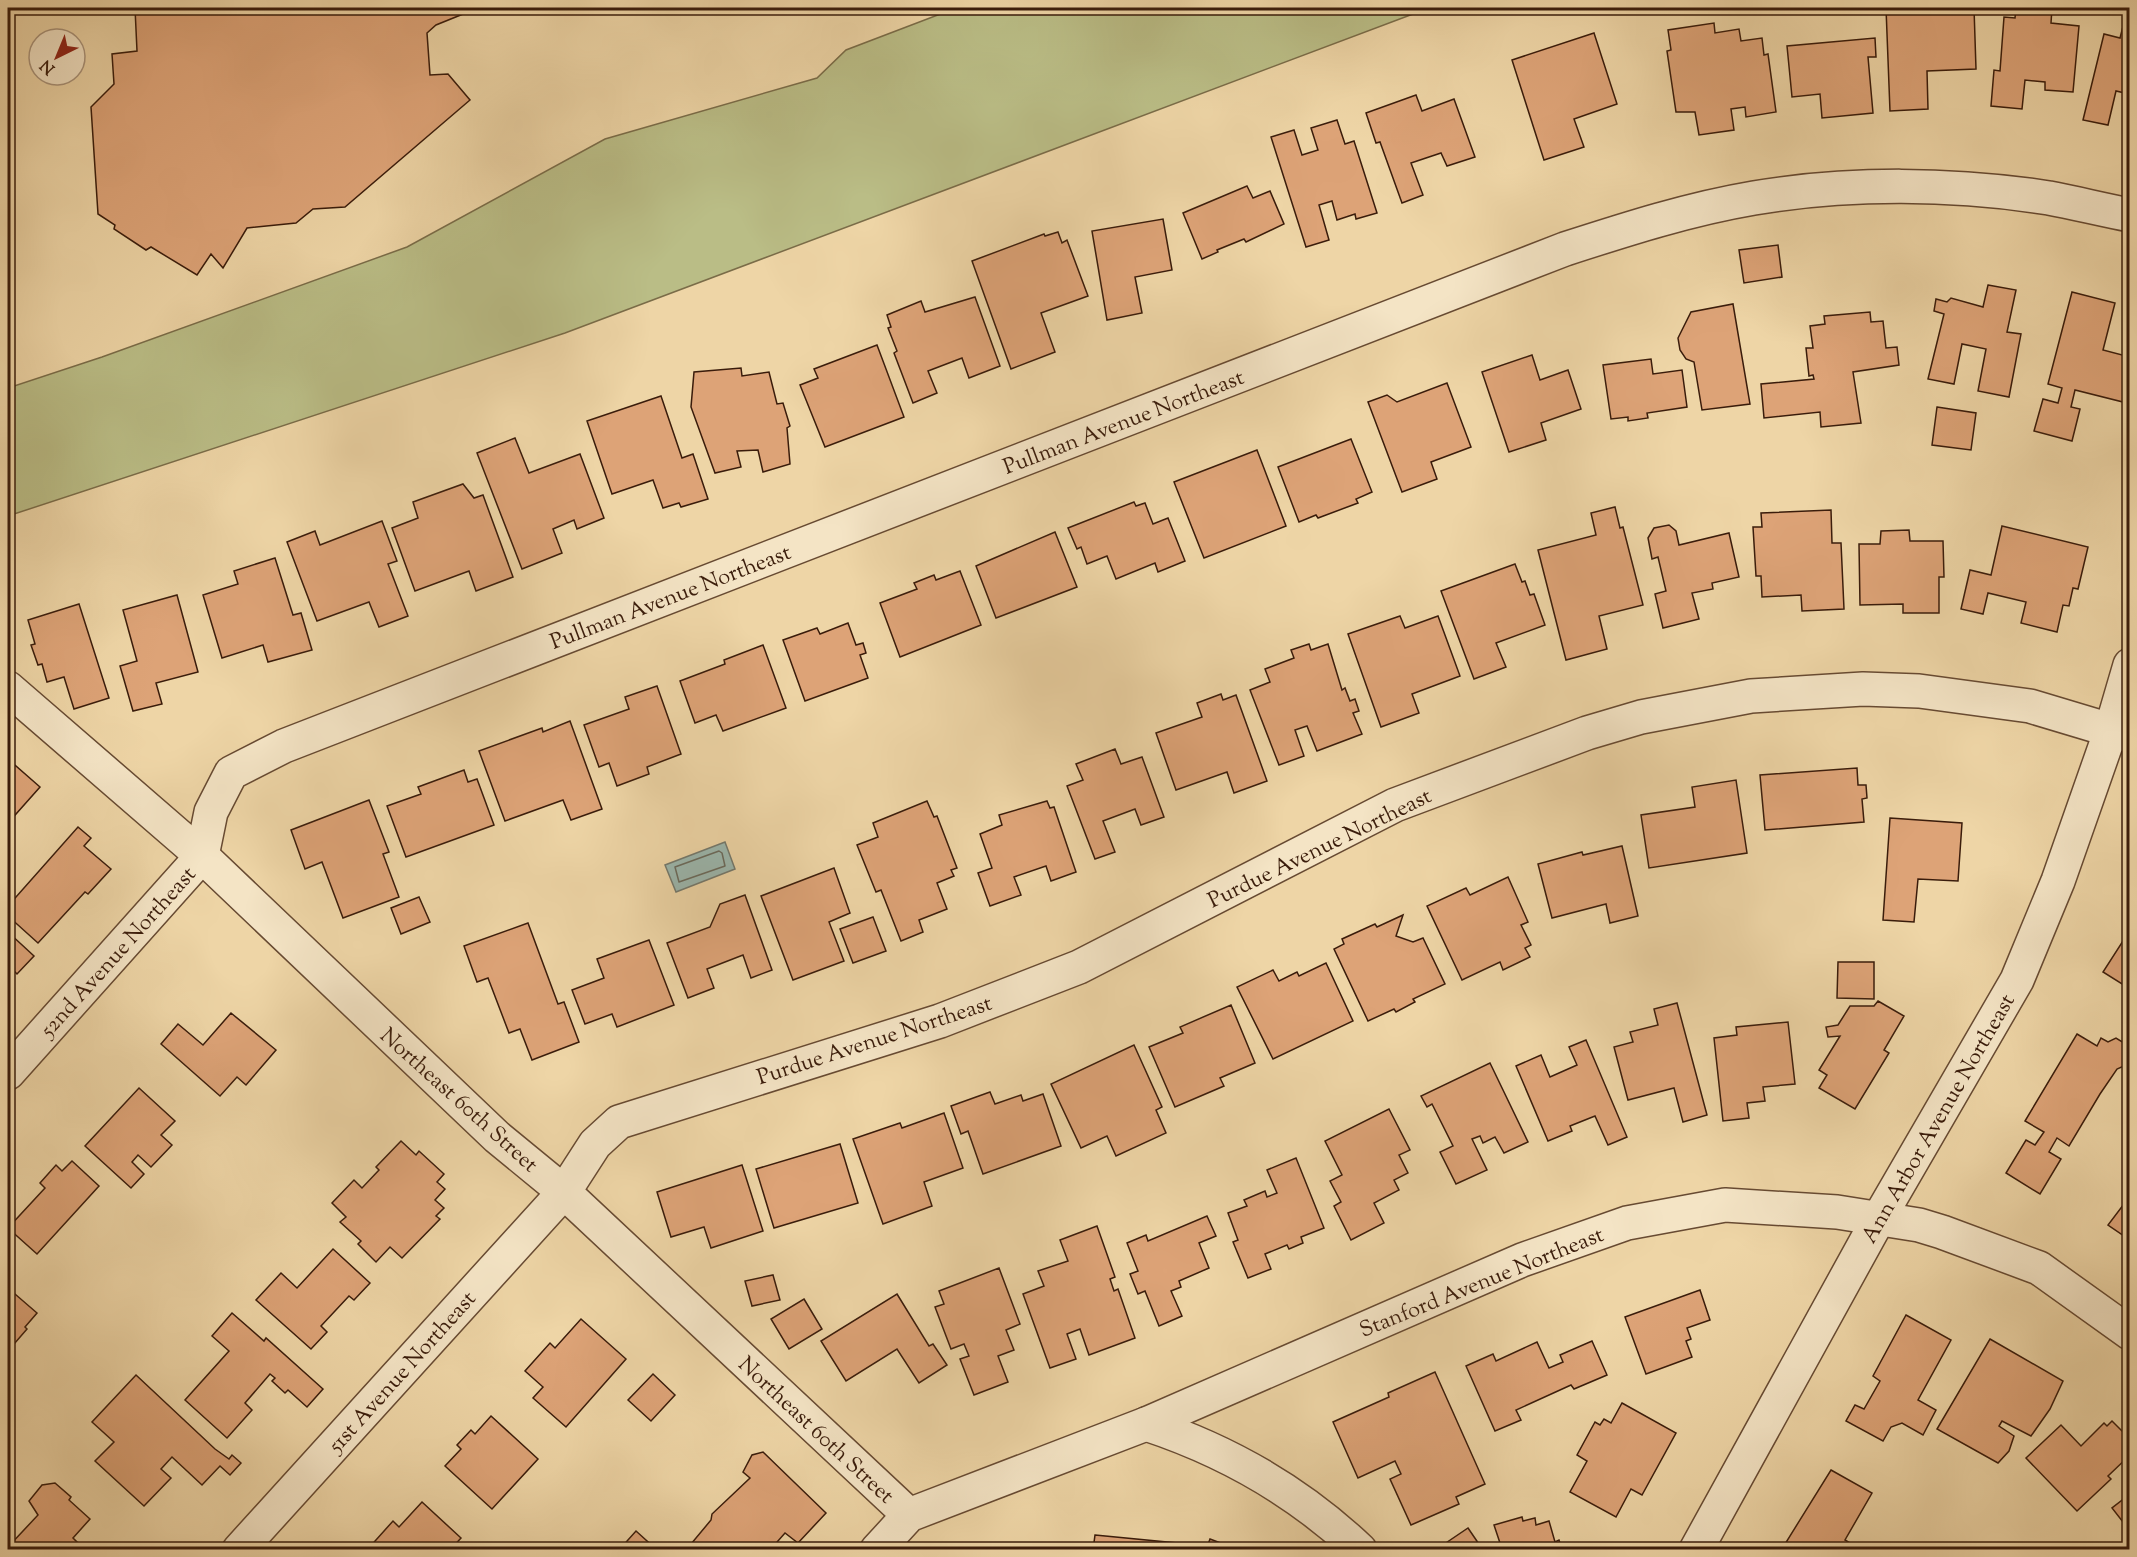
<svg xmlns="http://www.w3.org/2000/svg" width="2137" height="1557" viewBox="0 0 2137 1557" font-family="'Sorts Mill Goudy',serif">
  <rect width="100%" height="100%" fill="#eed5a6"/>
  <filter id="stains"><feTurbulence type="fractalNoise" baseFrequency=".00333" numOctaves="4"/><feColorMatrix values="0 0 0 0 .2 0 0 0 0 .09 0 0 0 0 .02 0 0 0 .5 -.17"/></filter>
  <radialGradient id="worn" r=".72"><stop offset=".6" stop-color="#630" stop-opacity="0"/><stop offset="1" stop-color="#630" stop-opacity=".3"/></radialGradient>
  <polygon fill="#babd86" stroke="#7a6c48" stroke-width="1.5" points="956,8 1429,8 565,333 8,516 8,388 102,357 407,247 605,139 817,78 846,50"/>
  <polygon fill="#9bb7ae" stroke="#74796d" stroke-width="1.5" points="725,842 735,869 676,892 665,865"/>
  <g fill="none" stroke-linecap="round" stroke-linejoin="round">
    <polygon stroke="#6a6a5c" stroke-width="1.5" points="719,851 722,853 725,866 679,882 675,867"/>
  </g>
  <g fill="#dda377" stroke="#3a1c0b" stroke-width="1.5">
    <polygon points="135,8 478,8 436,25 427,33 430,75 448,74 470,100 345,207 313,209 296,223 247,228 223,268 211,254 197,275 151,247 146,250 114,229 115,225 98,214 91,107 114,84 112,54 137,51"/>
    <polygon points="1886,8 1974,8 1976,69 1927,71 1928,109 1890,111"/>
    <polygon points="2016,8 2052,8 2051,23 2079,26 2073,92 2045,90 2045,82 2025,80 2022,109 1991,106 1994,70 2000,71 2004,17 2015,18"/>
    <polygon points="2126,15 2130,16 2130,103 2127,102 2129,94 2116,91 2108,125 2083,120 2104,34 2120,38"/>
    <polygon points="1714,23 1715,33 1739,29 1741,41 1762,38 1764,55 1768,54 1776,112 1746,117 1745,107 1731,109 1734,130 1699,135 1695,112 1676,112 1667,51 1671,50 1668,30"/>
    <polygon points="1594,33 1617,104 1574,119 1584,147 1544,160 1512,60"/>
    <polygon points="1875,38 1876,57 1868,57 1873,113 1822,118 1820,94 1792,97 1787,46"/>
    <polygon points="1416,95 1422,111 1454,99 1475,157 1447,166 1441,153 1411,163 1423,195 1402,203 1380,142 1376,143 1366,113"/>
    <polygon points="1337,120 1345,144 1354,141 1377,213 1356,219 1355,214 1337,220 1332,201 1319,205 1329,240 1306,247 1271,137 1294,130 1302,155 1318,150 1311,128"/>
    <polygon points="1247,186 1253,198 1270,191 1284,224 1246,242 1244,239 1217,250 1218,252 1202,259 1183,213"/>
    <polygon points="1163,219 1172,270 1135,277 1142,313 1107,320 1092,231"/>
    <polygon points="1058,232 1062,243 1067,240 1088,296 1041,313 1055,352 1011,369 972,261 1044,234 1045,236"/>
    <polygon points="1778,245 1782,277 1744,283 1739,250"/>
    <polygon points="1988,285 2016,290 2007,332 2021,334 2009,397 1978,391 1986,349 1962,344 1954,384 1928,379 1944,314 1934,311 1936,299 1947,302 1951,298 1983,307"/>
    <polygon points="2072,292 2115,303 2103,350 2130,357 2130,379 2123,402 2075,390 2071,407 2080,409 2072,441 2034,431 2043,399 2058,403 2062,388 2048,384"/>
    <polygon points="975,297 1000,366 969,378 962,358 928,371 937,393 913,403 894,353 897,351 888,328 891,327 887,315 921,301 925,312"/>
    <polygon points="1733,304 1750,404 1702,410 1694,362 1686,359 1680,350 1678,338 1691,312"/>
    <polygon points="1870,312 1871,322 1883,321 1886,348 1897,347 1899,365 1853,372 1861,423 1821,427 1820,412 1764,418 1761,384 1814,379 1813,375 1809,376 1806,348 1813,348 1810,326 1825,324 1824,316"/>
    <polygon points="877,345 904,417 825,447 800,385 818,378 814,369"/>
    <polygon points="1532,355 1540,380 1568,370 1581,409 1541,423 1546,440 1509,452 1482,372"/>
    <polygon points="1651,359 1653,374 1682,370 1687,407 1647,413 1648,418 1628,421 1628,417 1611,419 1603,365"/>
    <polygon points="741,368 742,376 769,372 777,404 783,403 790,426 787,428 790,464 763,472 758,450 737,451 741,467 715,473 691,407 694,372"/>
    <polygon points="1447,383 1471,447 1431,462 1437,479 1402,492 1368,402 1387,395 1397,402"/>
    <polygon points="661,396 682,458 693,454 708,499 681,507 679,503 663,508 653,480 612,494 587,421"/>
    <polygon points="1937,407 1976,413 1971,450 1932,445"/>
    <polygon points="515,438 529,473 580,454 604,518 577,529 574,520 553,529 562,553 522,569 477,453"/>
    <polygon points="1351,439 1372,492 1356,499 1358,503 1318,518 1316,515 1299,522 1278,467"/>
    <polygon points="1257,450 1286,526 1204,558 1174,482"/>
    <polygon points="463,484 474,498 483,495 513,577 476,591 469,571 415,591 392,528 418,518 413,502"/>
    <polygon points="1134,502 1136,506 1145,503 1153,524 1168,518 1185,561 1158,572 1155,563 1116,579 1107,556 1087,564 1081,547 1077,549 1068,528"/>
    <polygon points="1615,507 1620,528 1623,527 1643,605 1599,616 1607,649 1566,660 1538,550 1596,535 1591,513"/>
    <polygon points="1831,510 1832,543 1841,543 1844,609 1802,611 1801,595 1762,597 1761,576 1756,576 1753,527 1762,527 1761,513"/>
    <polygon points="382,521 397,561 388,564 408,616 379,627 369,602 317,621 287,542 315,531 320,545"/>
    <polygon points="1669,525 1676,531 1679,545 1729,533 1739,577 1712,583 1713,589 1692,593 1699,619 1663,628 1655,594 1666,591 1658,557 1652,559 1648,538 1654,528"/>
    <polygon points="2002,526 2088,547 2078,589 2073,588 2069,606 2063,605 2057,632 2021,623 2026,602 1988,593 1983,614 1961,609 1970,570 1991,575"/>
    <polygon points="1909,530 1910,541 1943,541 1944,577 1939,577 1939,613 1903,613 1903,604 1860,605 1859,544 1880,544 1881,531"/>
    <polygon points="1055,532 1077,587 996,618 976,566"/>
    <polygon points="275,558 293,615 301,613 312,650 268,662 263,645 222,658 203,595 238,584 234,571"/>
    <polygon points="1515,564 1522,582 1525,581 1530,595 1534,594 1545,625 1496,643 1506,667 1474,679 1441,591"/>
    <polygon points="960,571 981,625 900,657 880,603 917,589 914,583 934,575 936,580"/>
    <polygon points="177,595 198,672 156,683 162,704 133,711 120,666 137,661 123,610"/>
    <polygon points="79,604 109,698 74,709 64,677 47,682 42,664 38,665 31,645 35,644 28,620"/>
    <polygon points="1400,616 1405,628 1438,616 1460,676 1412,694 1419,713 1381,727 1348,634"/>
    <polygon points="848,623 856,645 863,643 866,653 860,655 868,678 805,701 783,640 817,628 820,634"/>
    <polygon points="1309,644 1311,650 1328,644 1342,690 1345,688 1350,701 1355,699 1359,711 1353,713 1362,734 1317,751 1307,726 1295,730 1304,756 1279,765 1250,690 1270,682 1265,669 1294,658 1291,650"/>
    <polygon points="763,645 786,708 723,731 716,715 695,723 680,681 725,664 724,660"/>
    <polygon points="657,686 681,754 647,767 649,774 617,786 609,763 599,767 584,725 629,709 625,697"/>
    <polygon points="1221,694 1223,700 1236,695 1267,781 1234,793 1227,772 1176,790 1156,733 1202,717 1197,703"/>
    <polygon points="570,721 602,809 571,820 563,800 505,821 479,751 542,728 543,732"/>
    <polygon points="1115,749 1121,764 1142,757 1164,817 1141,825 1135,809 1103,821 1115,852 1095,859 1067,786 1083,780 1076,764"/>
    <polygon points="8,759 40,787 8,823"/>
    <polygon points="1857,768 1858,785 1866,785 1867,798 1862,799 1864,822 1765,830 1760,775"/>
    <polygon points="464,770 468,782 477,779 494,825 406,857 387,806 421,794 418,787"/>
    <polygon points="1736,780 1747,853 1649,868 1641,815 1695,807 1692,787"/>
    <polygon points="369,800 389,852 383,854 399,897 343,918 322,862 305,869 291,830"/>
    <polygon points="927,801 934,817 937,816 957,868 951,870 954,876 937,883 947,909 919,920 923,932 901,941 881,890 876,892 857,845 878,837 873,823"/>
    <polygon points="1047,801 1050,808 1054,807 1076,872 1051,881 1046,866 1014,877 1021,895 990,906 978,873 992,868 980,834 1002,825 999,815"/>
    <polygon points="1890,818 1962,823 1958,881 1918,879 1914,922 1883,920"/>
    <polygon points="78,827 91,838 84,846 111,869 88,894 85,892 38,943 8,916 8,906"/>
    <polygon points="1622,846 1638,916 1610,923 1606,904 1552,918 1538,864 1582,852 1583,855"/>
    <polygon points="834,868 850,913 829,922 844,961 793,980 761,896"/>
    <polygon points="1508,877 1528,922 1521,925 1531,945 1525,948 1530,957 1503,970 1500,962 1462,980 1427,906 1466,888 1470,895"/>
    <polygon points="745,895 772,970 751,978 743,955 707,969 714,988 688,998 667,943 710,927 720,904"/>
    <polygon points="419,897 430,922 401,934 391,908"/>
    <polygon points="1403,915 1396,936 1413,942 1423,938 1445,984 1413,999 1415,1002 1396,1012 1394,1009 1368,1021 1334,949 1344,944 1342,939 1375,924 1377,927"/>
    <polygon points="873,917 886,951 853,963 840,929"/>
    <polygon points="528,923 558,1004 564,1002 579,1042 532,1060 520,1029 509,1033 488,978 477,982 464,946"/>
    <polygon points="2130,930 2130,989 2103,972"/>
    <polygon points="8,932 34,956 17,974 13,970 8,977"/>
    <polygon points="649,940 674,1005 617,1027 612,1014 585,1024 572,990 604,978 597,959"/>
    <polygon points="1838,962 1874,962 1874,999 1837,998"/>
    <polygon points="1326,963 1353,1021 1273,1059 1237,987 1273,970 1279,981 1297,972 1299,976"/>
    <polygon points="1878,1001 1904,1016 1884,1050 1889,1053 1855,1109 1819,1088 1827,1075 1819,1070 1840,1036 1828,1037 1826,1027 1838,1025 1850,1006 1874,1006"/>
    <polygon points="1677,1003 1707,1115 1683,1122 1674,1088 1628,1100 1614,1047 1633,1042 1630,1032 1658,1025 1654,1009"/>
    <polygon points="1231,1005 1255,1063 1220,1078 1224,1086 1175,1107 1149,1047 1183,1033 1180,1027"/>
    <polygon points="231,1013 276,1050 246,1085 237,1077 220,1096 161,1044 178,1024 203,1045"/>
    <polygon points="1788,1022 1795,1084 1763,1087 1765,1101 1747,1103 1749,1118 1723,1121 1714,1038 1737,1035 1736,1027"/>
    <polygon points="2077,1034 2097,1046 2101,1038 2108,1042 2116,1038 2129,1046 2130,1057 2124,1066 2117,1069 2100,1094 2069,1146 2057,1138 2049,1152 2061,1159 2040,1194 2006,1173 2026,1140 2035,1145 2044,1132 2025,1121"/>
    <polygon points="1586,1040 1627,1137 1608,1145 1595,1116 1570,1126 1572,1131 1548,1141 1516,1066 1541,1055 1550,1077 1577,1065 1569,1047"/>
    <polygon points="1134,1045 1162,1107 1156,1110 1166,1133 1116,1156 1107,1136 1081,1148 1051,1084"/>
    <polygon points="1490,1063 1528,1142 1504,1153 1495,1137 1483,1143 1480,1136 1472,1139 1487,1170 1456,1184 1440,1152 1453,1146 1432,1104 1427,1107 1421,1096"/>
    <polygon points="139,1088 175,1121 161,1135 172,1145 151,1167 138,1155 132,1162 144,1174 131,1188 85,1146"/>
    <polygon points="990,1092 995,1104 1021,1095 1023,1101 1043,1094 1061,1146 983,1174 968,1131 961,1134 951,1106"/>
    <polygon points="1389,1109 1410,1150 1399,1155 1408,1173 1394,1180 1399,1190 1374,1203 1384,1223 1351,1240 1334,1206 1341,1202 1330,1181 1342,1175 1325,1141"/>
    <polygon points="944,1113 963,1168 924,1182 932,1206 883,1224 853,1139 900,1123 902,1128"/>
    <polygon points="401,1141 416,1155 419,1151 444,1174 437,1182 445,1189 435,1200 444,1208 436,1216 440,1219 402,1258 390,1247 376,1262 358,1244 361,1241 340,1222 346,1217 332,1203 354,1180 362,1188 379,1170 376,1167"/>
    <polygon points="840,1144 858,1203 774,1228 756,1169"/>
    <polygon points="1296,1158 1324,1228 1301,1237 1303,1243 1289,1249 1287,1245 1265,1254 1271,1269 1248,1278 1233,1242 1238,1240 1228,1213 1247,1206 1244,1200 1265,1191 1267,1197 1277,1193 1267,1170"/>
    <polygon points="72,1161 99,1186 37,1254 8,1228 45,1188 40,1183 56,1165 62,1171"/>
    <polygon points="742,1165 763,1231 711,1248 704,1227 671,1237 657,1192"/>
    <polygon points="2130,1196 2130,1240 2108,1225"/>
    <polygon points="1207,1216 1216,1236 1199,1243 1209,1268 1179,1281 1181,1287 1171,1291 1182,1316 1159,1326 1145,1291 1138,1294 1130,1274 1138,1271 1127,1243 1146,1235 1148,1241"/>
    <polygon points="1097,1226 1115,1277 1110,1279 1114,1291 1118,1289 1135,1338 1089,1355 1080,1329 1067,1334 1076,1359 1050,1368 1023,1294 1044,1286 1038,1271 1068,1261 1060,1240"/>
    <polygon points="333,1249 370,1283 354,1300 349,1296 321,1326 327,1332 311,1349 256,1300 281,1273 297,1288"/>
    <polygon points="999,1268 1020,1324 1006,1330 1014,1350 998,1356 1008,1382 974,1395 960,1359 969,1356 964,1344 951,1349 935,1307 944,1304 939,1291"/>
    <polygon points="773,1275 780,1300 752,1306 745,1281"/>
    <polygon points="8,1288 37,1313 25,1327 27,1329 8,1351"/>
    <polygon points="1700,1290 1710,1320 1687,1328 1691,1339 1686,1341 1692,1357 1646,1374 1625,1317"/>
    <polygon points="897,1294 929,1346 933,1344 947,1365 919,1383 897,1349 846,1381 821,1341"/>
    <polygon points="804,1299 822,1329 789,1349 771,1319"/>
    <polygon points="232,1313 264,1341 266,1338 323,1389 307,1407 288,1390 285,1393 272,1381 275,1378 270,1374 245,1403 252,1410 227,1438 185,1400 229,1351 212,1336"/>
    <polygon points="1906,1315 1951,1340 1918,1400 1936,1410 1923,1435 1902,1423 1891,1427 1883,1441 1846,1421 1855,1405 1864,1409 1880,1381 1873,1376"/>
    <polygon points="581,1319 626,1359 566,1427 533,1398 543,1387 525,1371 550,1343 555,1348"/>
    <polygon points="1990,1339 2063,1381 2050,1409 2031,1436 2002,1421 1999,1426 2014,1436 2009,1451 1998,1463 1937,1429"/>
    <polygon points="1592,1341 1607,1375 1574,1389 1571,1385 1516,1410 1521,1420 1495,1431 1466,1366 1493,1354 1496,1361 1537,1342 1549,1368 1563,1362 1560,1355"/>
    <polygon points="1435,1372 1485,1484 1456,1497 1459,1504 1411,1525 1390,1479 1401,1474 1395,1461 1358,1478 1333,1422 1389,1397 1388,1393"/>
    <polygon points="653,1374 675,1395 651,1421 628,1400"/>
    <polygon points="136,1375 215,1449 229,1459 232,1455 241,1463 230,1475 220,1466 202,1485 172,1457 161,1469 171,1478 144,1506 95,1461 114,1442 92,1422"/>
    <polygon points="1622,1403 1676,1433 1642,1495 1631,1489 1616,1517 1570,1492 1587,1461 1577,1455 1595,1422 1600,1425 1604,1419 1611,1423"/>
    <polygon points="491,1416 538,1459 492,1509 445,1466 461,1449 457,1445 471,1430 475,1434"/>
    <polygon points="2112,1421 2130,1439 2130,1455 2108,1476 2111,1479 2077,1511 2026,1458 2061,1425 2081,1446 2104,1423 2107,1426"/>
    <polygon points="763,1452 826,1513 798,1543 785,1533 770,1550 686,1550 711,1520 712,1514 750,1478 743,1472 752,1455"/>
    <polygon points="1831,1470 1872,1493 1845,1540 1855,1546 1853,1550 1794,1550 1785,1544"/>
    <polygon points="55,1483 71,1497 69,1500 90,1519 73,1538 78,1543 74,1550 11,1550 8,1547 38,1515 29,1501 42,1485"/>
    <polygon points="2130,1494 2130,1531 2112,1508"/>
    <polygon points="422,1502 461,1538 450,1550 367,1550 393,1521 399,1527"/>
    <polygon points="1522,1517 1523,1521 1535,1518 1536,1525 1549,1521 1555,1542 1559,1540 1562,1550 1489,1550 1501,1546 1494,1525"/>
    <polygon points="1468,1528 1483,1550 1437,1549"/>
    <polygon points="636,1531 657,1550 619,1550"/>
    <polygon points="1095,1535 1177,1543 1177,1550 1093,1550"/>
    <polygon points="1210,1539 1239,1550 1206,1550"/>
  </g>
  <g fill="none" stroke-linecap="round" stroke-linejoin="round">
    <defs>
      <g id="minor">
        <polyline points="8,688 202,856 497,1137 564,1192 909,1515"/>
        <path d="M8,1073L202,856L211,812L231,773L284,746L1565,249C1627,229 1689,209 1754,198C1850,182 1953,183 2049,198C2076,203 2103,210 2130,215"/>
        <path d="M1146,1424C1225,1450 1299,1492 1360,1550"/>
        <polyline points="239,1550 564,1192 595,1144 619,1122 940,1021 1079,967 1395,805 1587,733 1641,717 1751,696 1863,689 1919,691 2030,706 2130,736"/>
        <polyline points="877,1550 909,1515 1146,1424 1522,1260 1627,1223 1725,1205 1837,1212 1919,1225 1942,1232 2039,1268 2130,1333"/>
        <polyline points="1696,1550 1879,1218 2017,980 2058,881 2111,730 2130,665"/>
      </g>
    </defs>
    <use href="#minor" stroke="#674a32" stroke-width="36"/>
    <use href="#minor" stroke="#f4e4c5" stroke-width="33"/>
  </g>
  <g text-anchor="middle" stroke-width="5" stroke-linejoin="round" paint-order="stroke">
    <g font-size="22" fill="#3a1c0b" stroke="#f4e4c5">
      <text transform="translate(1123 421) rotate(-21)" y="8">Pullman Avenue Northeast</text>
      <text transform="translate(670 596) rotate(-21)" y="8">Pullman Avenue Northeast</text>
      <text transform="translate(1319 847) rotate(-26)" y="8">Purdue Avenue Northeast</text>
      <text transform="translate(117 951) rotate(-48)" y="8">52nd Avenue Northeast</text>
      <text transform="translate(874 1039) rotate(-18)" y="8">Purdue Avenue Northeast</text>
      <text transform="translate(460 1099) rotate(42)" y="8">Northeast 60th Street</text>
      <text transform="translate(1937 1118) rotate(-60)" y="8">Ann Arbor Avenue Northeast</text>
      <text transform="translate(1481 1281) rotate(-22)" y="8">Stanford Avenue Northeast</text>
      <text transform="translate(401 1371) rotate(-48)" y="8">51st Avenue Northeast</text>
      <text transform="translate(817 1429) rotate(43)" y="8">Northeast 60th Street</text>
    </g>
  </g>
  <rect width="2137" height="1557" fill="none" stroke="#eed5a6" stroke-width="30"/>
  <rect x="9" y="9" width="2119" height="1539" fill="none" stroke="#3a1c0b" stroke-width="3"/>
  <rect x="15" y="15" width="2107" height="1527" fill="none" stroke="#3a1c0b" stroke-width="1.5"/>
  <g transform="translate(57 57) rotate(223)"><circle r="28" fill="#f4e4c5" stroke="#aa947b" stroke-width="1.5"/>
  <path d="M0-4.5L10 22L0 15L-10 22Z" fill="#8f2418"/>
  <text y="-9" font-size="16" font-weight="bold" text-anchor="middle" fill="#3a1c0b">N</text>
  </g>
  <rect width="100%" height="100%" filter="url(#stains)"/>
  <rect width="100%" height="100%" fill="url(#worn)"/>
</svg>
